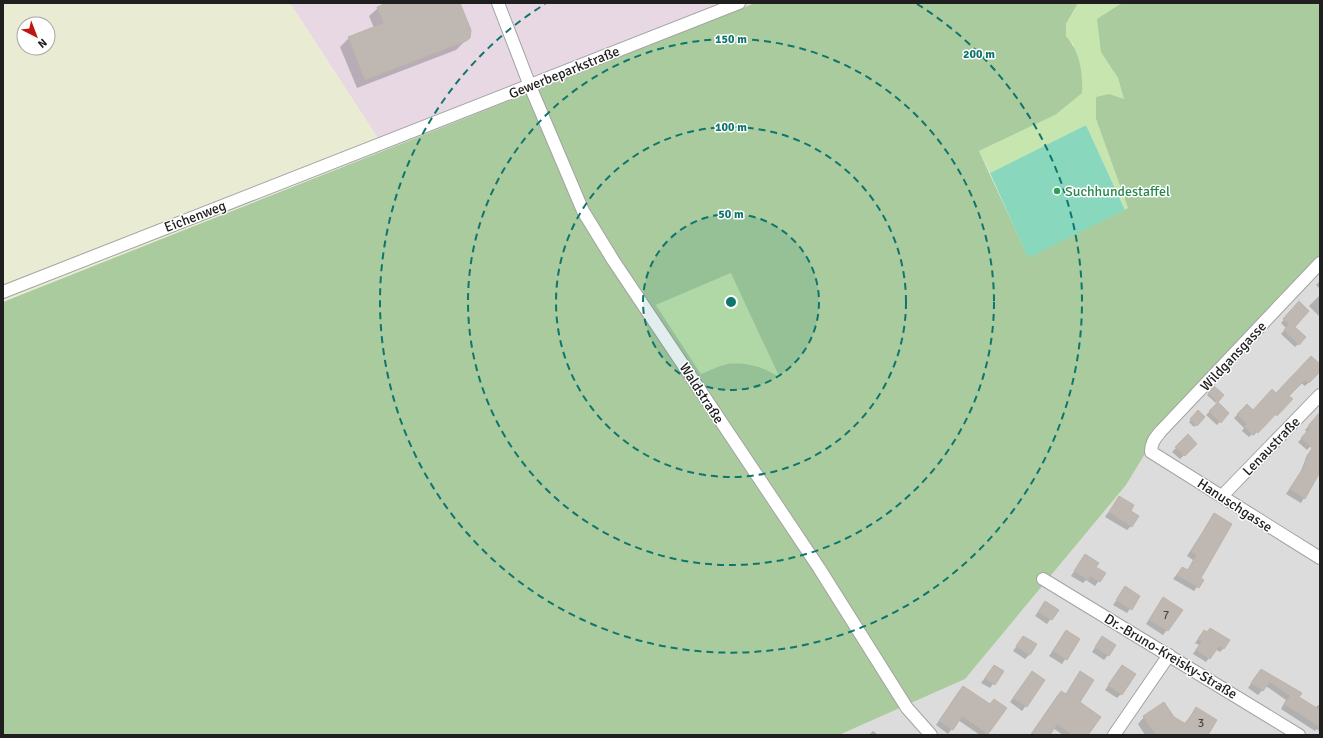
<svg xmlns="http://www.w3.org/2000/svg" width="1323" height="738" viewBox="0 0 1323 738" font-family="Signika,sans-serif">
  <rect width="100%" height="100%" fill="#efece6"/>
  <polygon fill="#dddcdc" points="1320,270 1320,735 839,735 965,679 1126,485 1148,449"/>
  <polygon fill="#e7d8e4" points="290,3 755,3 385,149"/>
  <path fill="#e9ecd2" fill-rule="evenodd" d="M3,3H290L385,149L7,301L3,294ZM24,24H48V48H24Z"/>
  <g fill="#c7e5af">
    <polygon points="1078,3 1122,4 1101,51 1118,78 1125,99 1096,119 1128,208 1125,210 1086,125 990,173 979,151 1055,115 1074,45 1066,36 1066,24"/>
    <polygon points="731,273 734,280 781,379 726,364 701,374 656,305"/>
  </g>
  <path fill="#a9cb9d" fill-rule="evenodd" d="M755,3H1078L1066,24V36C1080,51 1083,73 1082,93L1055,115L979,151L1028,257L1128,208L1096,119V97L1109,94L1124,99L1118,78L1101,52L1097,19L1122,3H1320V270L1148,449L1126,485L965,679L839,735H3V302ZM731,273L734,280L780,378C765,367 747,362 727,364C718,366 709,371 701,374L656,305Z"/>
  <polygon fill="#89d8bd" points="1086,125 1125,210 1028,258 990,173"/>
  <g fill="#0003">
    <polygon points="390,3 459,3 469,37 456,50 357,88 340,47 349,38 374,28 369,16 378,8"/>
    <polygon points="1320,281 1320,289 1316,285"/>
    <polygon points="1320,295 1320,317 1309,306"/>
    <polygon points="1299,303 1294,327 1305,337 1295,347 1281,334 1286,328 1281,323"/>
    <polygon points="1320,366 1320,371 1305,386 1301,383 1288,396 1291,399 1253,436 1252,434 1249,437 1242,431 1244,428 1234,418 1247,405 1253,411"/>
    <polygon points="1214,387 1223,395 1216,402 1228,413 1217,425 1206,415 1217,404 1207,395"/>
    <polygon points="1198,412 1204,417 1194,427 1189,422"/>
    <polygon points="1320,414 1320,436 1307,450 1298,442 1307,433 1305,430"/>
    <polygon points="1188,436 1196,444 1180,459 1172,452"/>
    <polygon points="1311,451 1320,457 1320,471 1301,503 1286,494 1301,471 1307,455"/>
    <polygon points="1119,497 1129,511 1131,526 1127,530 1105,517"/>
    <polygon points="1214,514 1216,552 1200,579 1202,580 1194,591 1173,579 1182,568 1187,571 1193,560 1187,556"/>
    <polygon points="1085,555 1094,567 1104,573 1095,586 1086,580 1083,583 1071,576"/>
    <polygon points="1125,588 1139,596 1127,613 1113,605"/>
    <polygon points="1163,598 1182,610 1163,635 1146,624"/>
    <polygon points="1045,602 1057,610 1047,624 1035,616"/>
    <polygon points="1066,631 1079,639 1062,664 1049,656"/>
    <polygon points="1204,631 1223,649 1220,652 1215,649 1206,662 1193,654 1199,645 1195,643"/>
    <polygon points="1023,637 1029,655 1025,659 1013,651"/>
    <polygon points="1102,637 1108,655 1104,660 1092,652"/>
    <polygon points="994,666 1002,672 990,688 981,683"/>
    <polygon points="1122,666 1121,694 1117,698 1105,690"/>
    <polygon points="1032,672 1044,681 1022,711 1010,702"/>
    <polygon points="1081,672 1079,703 1087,735 1063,735 1053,728 1048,735 1030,735 1057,696 1061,692 1065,695"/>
    <polygon points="1257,674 1315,708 1318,705 1320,706 1320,732 1317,729 1315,731 1281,709 1286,700 1266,686 1258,695 1248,688"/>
    <polygon points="959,691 989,705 994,700 986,735 980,735 958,720 948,734 936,725"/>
    <polygon points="1197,708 1206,735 1145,735 1138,724 1144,717 1174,718 1184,724"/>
    <polygon points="873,731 878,735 869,735"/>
  </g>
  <g fill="#bfb8b2" stroke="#bfb4a9">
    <polygon points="387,3 460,3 471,30 470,38 466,41 365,80 348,37 384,23 377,7"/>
    <polygon points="1299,301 1309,311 1295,327 1306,337 1299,345 1284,330 1289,324 1283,319"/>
    <polygon points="1311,356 1320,364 1320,372 1309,383 1305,380 1289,396 1293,399 1277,416 1276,414 1258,433 1256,431 1253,435 1244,426 1247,424 1237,414 1247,404 1253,410 1272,389 1276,393"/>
    <polygon points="1214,386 1224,395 1218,402 1208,393"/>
    <polygon points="1218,402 1229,413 1221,423 1209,411"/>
    <polygon points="1198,410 1205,417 1197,426 1190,419"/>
    <polygon points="1320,412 1320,472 1305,499 1290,489 1305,465 1306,458 1312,448 1301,438 1310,428 1308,426"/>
    <polygon points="1188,434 1197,444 1185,456 1175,447"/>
    <polygon points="1119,496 1134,505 1131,511 1139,516 1132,527 1109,512"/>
    <polygon points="1214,513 1232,524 1201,578 1204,580 1199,588 1177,575 1182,567 1188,570 1197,555 1191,552"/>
    <polygon points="1085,554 1099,563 1096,567 1106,573 1100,582 1090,576 1088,580 1074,571"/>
    <polygon points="1125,586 1140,596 1132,610 1116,600"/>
    <polygon points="1163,597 1183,610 1168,631 1149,620"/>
    <polygon points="1045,601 1059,610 1052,620 1038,612"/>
    <polygon points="1210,628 1230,640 1224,649 1219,646 1210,659 1196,650 1202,641 1198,639 1204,630 1207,632"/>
    <polygon points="1066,630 1080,639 1067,660 1053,651"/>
    <polygon points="1023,636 1037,644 1030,655 1016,646"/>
    <polygon points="1102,636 1116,645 1109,656 1095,647"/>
    <polygon points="994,665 1004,671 995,685 985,678"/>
    <polygon points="1122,665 1136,674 1122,695 1108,685"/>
    <polygon points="1261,669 1302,693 1299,697 1320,710 1320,727 1284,704 1290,696 1270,682 1263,691 1251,683"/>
    <polygon points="1032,671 1045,680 1027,707 1013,698"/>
    <polygon points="1080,671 1094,680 1080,702 1101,717 1088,735 1072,735 1057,724 1050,735 1031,735 1061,691 1066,694"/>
    <polygon points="963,686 990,704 994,699 1007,708 988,734 962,716 953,730 939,721"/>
    <polygon points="1164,702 1174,717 1186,724 1196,707 1217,720 1208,735 1156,735 1143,716"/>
  </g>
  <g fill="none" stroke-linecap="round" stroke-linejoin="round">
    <defs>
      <g id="minor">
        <polyline points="498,3 530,86 583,211 613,260 819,568 907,708 931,735"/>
        <path d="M1320,263L1161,431C1155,438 1151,443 1151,452L1320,558"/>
        <polyline points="3,292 739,3"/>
        <polyline points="1222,496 1320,395"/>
        <polyline points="1043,579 1299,735"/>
        <polyline points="1114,735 1169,655"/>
      </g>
    </defs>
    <use href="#minor" stroke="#a3a3a3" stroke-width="14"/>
    <use href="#minor" stroke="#fff" stroke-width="12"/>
  </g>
  <circle cx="731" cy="302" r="88" fill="#0f766e" fill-opacity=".12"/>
  <g fill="none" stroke="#0f766e" stroke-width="2" stroke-dasharray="7 5">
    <circle cx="731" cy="302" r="88"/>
    <circle cx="731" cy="302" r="175"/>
    <circle cx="731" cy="302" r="263"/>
    <path d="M917 4A351 351 0 1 1 545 4"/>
  </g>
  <circle fill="#2e9e5b" stroke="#fff" stroke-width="1.5" cx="1057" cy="191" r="4"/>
  <g text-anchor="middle" stroke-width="3" stroke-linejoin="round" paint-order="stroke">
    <g font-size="12" fill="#474544">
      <text x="1166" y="619">7</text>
      <text x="1201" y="727">3</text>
    </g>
    <g font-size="14" fill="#1f1f1f" stroke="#fff">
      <text transform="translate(564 72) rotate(-22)" y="5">Gewerbeparkstraße</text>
      <text transform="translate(195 216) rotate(-21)" y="5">Eichenweg</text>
      <text transform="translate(1233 356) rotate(-47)" y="5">Wildgansgasse</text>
      <text transform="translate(702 393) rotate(57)" y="5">Waldstraße</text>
      <text transform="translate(1271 446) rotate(-46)" y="5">Lenaustraße</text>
      <text transform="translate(1235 505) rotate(33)" y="5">Hanuschgasse</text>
      <text transform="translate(1171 656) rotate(31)" y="5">Dr.-Bruno-Kreisky-Straße</text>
    </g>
    <g font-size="14" fill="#27864d" stroke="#fff" text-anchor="start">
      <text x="1065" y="196">Suchhundestaffel</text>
    </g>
  </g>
  <circle cx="731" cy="302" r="6" fill="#0f766e" stroke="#fff" stroke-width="2"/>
  <g font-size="12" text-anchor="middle" font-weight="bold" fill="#0f766e" stroke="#fff" stroke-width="3" stroke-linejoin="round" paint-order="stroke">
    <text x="731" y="43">150 m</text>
    <text x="979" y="58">200 m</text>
    <text x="731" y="131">100 m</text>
    <text x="731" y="218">50 m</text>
  </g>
  <rect width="1323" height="738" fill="none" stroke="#1f1f1f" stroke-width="8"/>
  <g transform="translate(36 36) rotate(138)"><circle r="19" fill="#ffffff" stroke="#a5a5a5"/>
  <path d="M0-3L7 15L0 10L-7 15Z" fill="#bf160f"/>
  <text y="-6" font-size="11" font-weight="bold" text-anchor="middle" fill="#1f1f1f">N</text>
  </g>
</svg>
